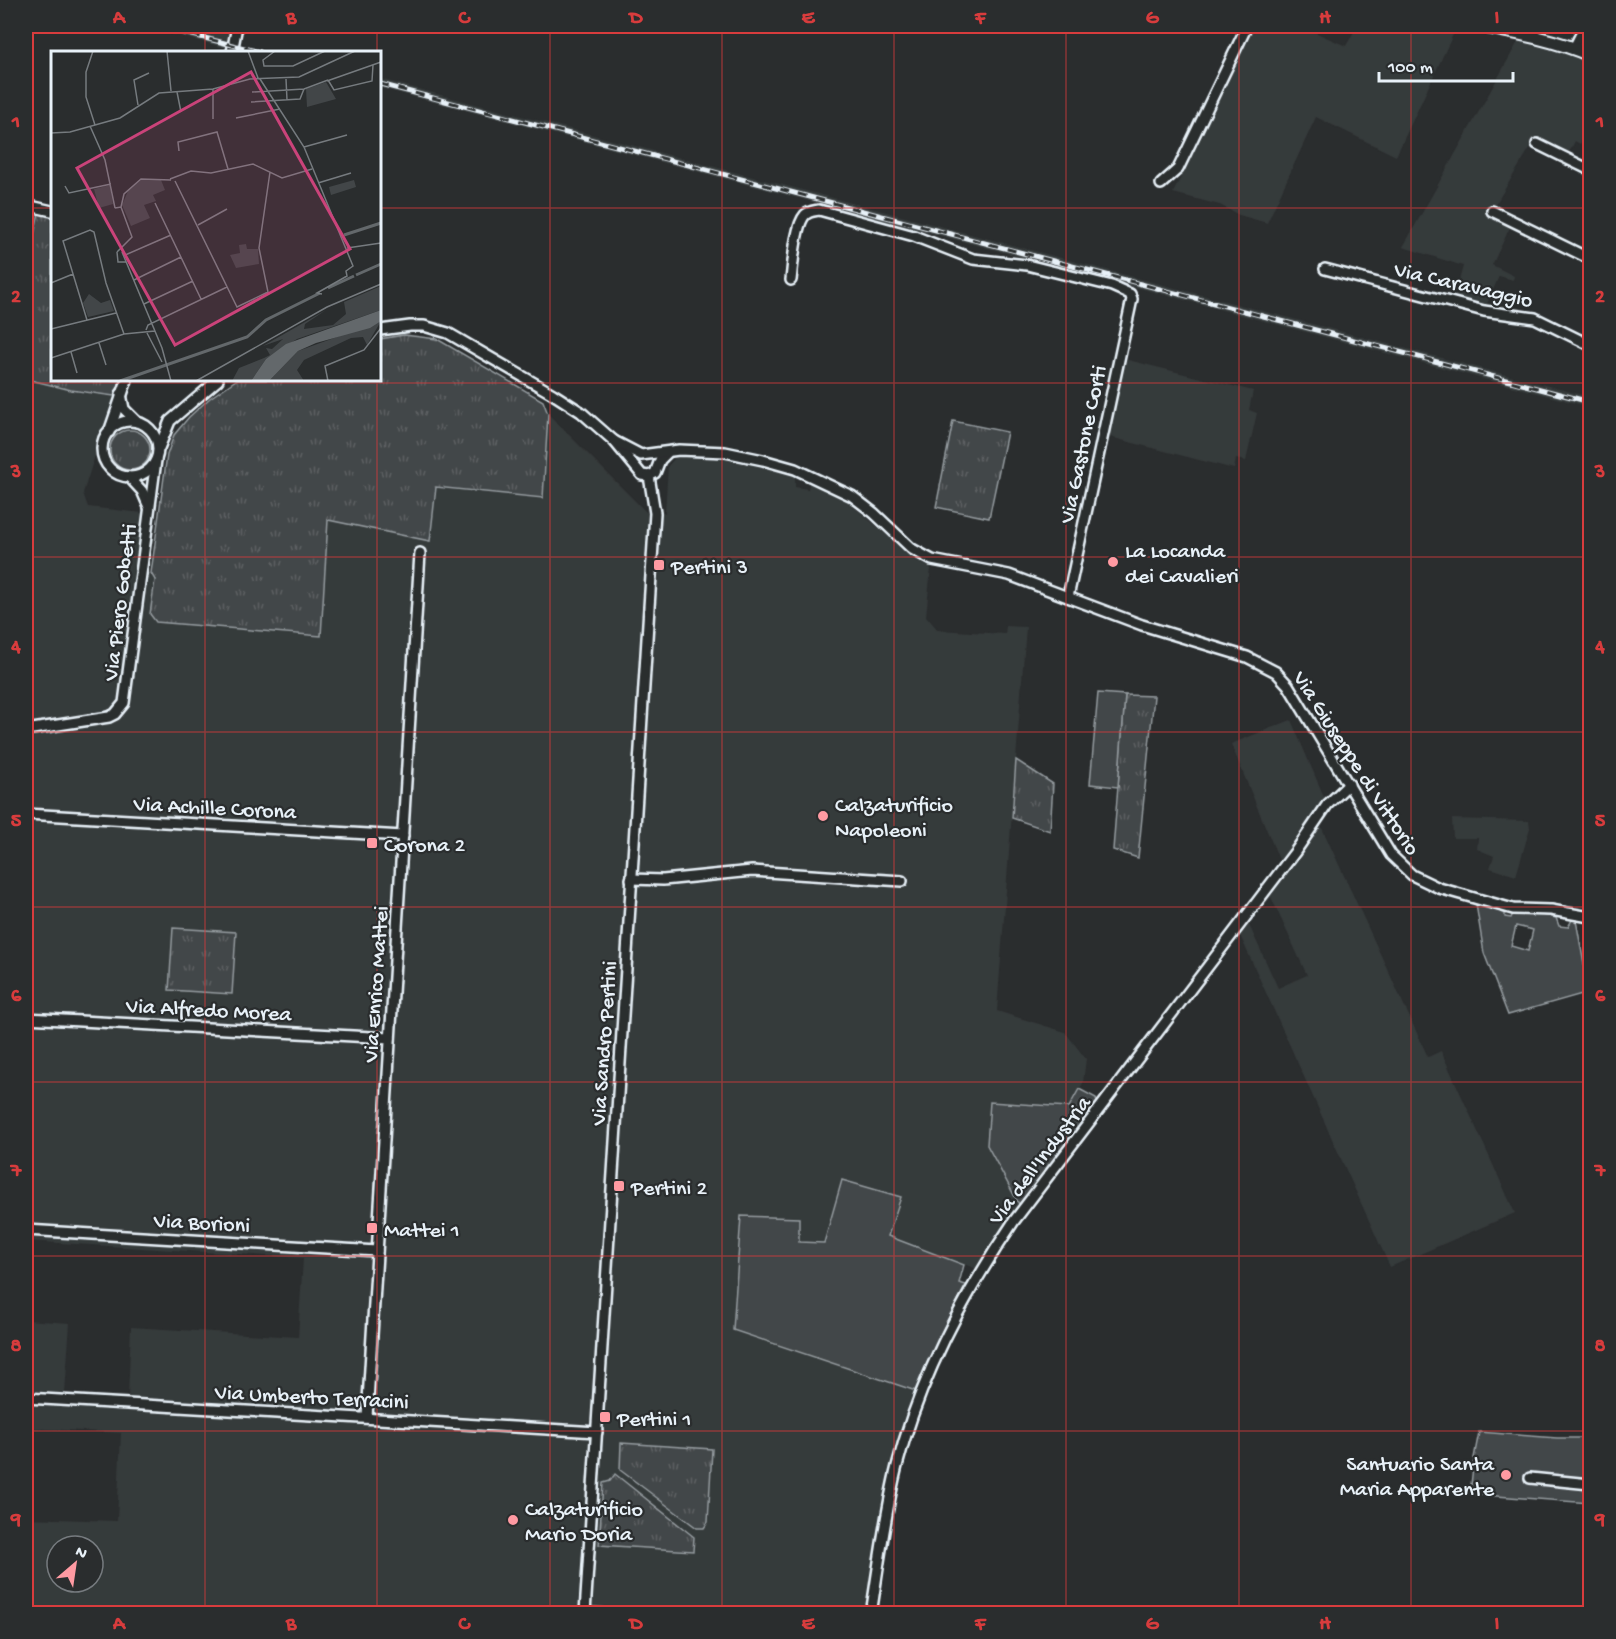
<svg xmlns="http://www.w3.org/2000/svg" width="1616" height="1639" viewBox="0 0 1616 1639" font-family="'Gochi Hand',sans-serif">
  <defs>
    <pattern id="grass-tufts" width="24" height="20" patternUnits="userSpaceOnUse" patternTransform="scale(1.5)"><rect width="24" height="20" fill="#424648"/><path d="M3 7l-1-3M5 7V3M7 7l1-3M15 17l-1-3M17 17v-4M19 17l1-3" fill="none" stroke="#5d6163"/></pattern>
  </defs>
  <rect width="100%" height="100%" fill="#2a2d2e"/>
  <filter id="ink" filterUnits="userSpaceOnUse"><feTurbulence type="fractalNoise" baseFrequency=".0167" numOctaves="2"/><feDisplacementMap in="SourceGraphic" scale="12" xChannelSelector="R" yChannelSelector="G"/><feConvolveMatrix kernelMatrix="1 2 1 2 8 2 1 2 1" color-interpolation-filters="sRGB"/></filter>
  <g filter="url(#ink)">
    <g fill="#363a3b" fill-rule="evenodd">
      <polygon points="140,26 230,26 226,48"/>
      <polygon points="1247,26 1301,26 1346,46 1357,26 1457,26 1396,156 1316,117 1267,223 1239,215 1220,205 1173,193 1182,175 1178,169"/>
      <polygon points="1519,40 1568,52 1590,61 1590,126 1580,144 1575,141 1566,158 1533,143 1492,210 1513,221 1492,265 1514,276 1513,280 1499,276 1484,311 1453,303 1463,266 1403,247"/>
      <polygon points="380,79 1590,397 1590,407 380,88"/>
      <polygon points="1124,359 1253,391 1249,410 1257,413 1246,461 1236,459 1234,469 1106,436"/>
      <path d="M26,379L71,390L114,396L83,493L88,507L143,513L136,571L151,573L155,579L150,614L327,519L430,541L436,487L543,498L548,414L646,512L665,513L668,466L674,459L689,455L727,458L795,475V487L808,489L810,480L845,499L916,560L931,568L926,616L938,630L1005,634L1006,626L1026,627L997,1011L1065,1032L1086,1059L1083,1083L1069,1107L987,1145L1020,1206L1003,1227L977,1269L888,1236L841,1181L824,1243L799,1242V1218L733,1330L926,1395L903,1464L894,1504L878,1613H26V1518L117,1521L121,1433L26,1428V1320L70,1323L65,1393L128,1396L131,1327L298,1337L303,1258L26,1241ZM57,1546H93V1582H57Z"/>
      <path d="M1291,720L1325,799L1315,813L1428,1057L1441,1051L1515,1213L1390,1267L1239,933L1285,874L1231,744ZM1271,897L1307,975L1278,988L1249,925Z"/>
      <polygon points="1452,819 1529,821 1530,828 1516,876 1490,868 1494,856 1477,849 1478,838 1453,838"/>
    </g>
    <g fill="url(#grass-tufts)" stroke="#959ca0" stroke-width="1.5">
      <polygon points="39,212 52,215 52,380 121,380 114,396 71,390 26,379 26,271"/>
      <polygon points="404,335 437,339 543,401 548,414 543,498 436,487 430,541 328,520 321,636 156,622 150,614 155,580 151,573 167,455 174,435 189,417 210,398 236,380 380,380 380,339"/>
      <polygon points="953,421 1007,432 989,518 936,507"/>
      <circle cx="130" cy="450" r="20"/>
      <polygon points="1125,695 1154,696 1138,858 1113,850"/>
      <polygon points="1016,760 1053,784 1050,831 1012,818"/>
      <polygon points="173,928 236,932 232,994 169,990"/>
      <polygon points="621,1443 712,1449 708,1522 704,1528 697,1528 620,1470"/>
      <polygon points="615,1474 694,1537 693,1551 599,1545 603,1483 610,1481"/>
    </g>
    <g fill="#424648" stroke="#959ca0" stroke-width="1.5" fill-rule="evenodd">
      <polygon points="1098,693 1125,695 1118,787 1090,784"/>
      <path d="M1476,904L1505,913V917L1511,918L1513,914H1541L1556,918L1559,926L1568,927L1572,920H1576L1589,992L1508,1015L1484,953ZM1516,926L1533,930L1528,951L1511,946Z"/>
      <polygon points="1079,1089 1096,1098 1097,1102 1020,1206 987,1145 990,1102 1069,1107"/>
      <polygon points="842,1180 901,1197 888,1236 964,1265 959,1283 966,1285 944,1327 916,1391 733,1330 741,1216 799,1218 799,1242 824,1243"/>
      <polygon points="1479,1432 1557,1438 1590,1438 1590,1503 1470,1494 1474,1458"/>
    </g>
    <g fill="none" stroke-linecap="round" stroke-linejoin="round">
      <defs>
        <g id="minor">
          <polyline points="1574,48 1585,26"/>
          <polyline points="232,52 237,26"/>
          <polyline points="1537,144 1590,170"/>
          <polyline points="1161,184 1178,169 1247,26"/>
          <polyline points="26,205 52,211"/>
          <polyline points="1492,211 1590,259"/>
          <polyline points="1325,269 1484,311 1535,318 1590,345"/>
          <path d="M791,280C793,264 795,226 805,215C809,211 814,211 819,210L914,236L973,259L1027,265L1112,286L1130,294L1132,299L1068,597"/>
          <polyline points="380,330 410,326 424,326 448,333 553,394 581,412 614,441 642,475 649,476 655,473 660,460 667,453"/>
          <polyline points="121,394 124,409 137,422"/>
          <circle cx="130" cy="449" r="28"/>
          <polyline points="109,432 127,380"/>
          <polyline points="614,441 641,455 679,450 725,452 763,460 795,469 852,496 874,513 912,549 932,560 1009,575 1142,625 1247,657 1276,672 1288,685 1391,855 1412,875 1439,888 1513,909 1551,910 1590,917"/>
          <polyline points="159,448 170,421 218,380"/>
          <polyline points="129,477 142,491 149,507"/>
          <polyline points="26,730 109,717 115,714 124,703 156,460"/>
          <polyline points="26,814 403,836"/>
          <polyline points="631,879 663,880 752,871 902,881"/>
          <polyline points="26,1018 390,1038"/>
          <polyline points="26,1230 377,1251"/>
          <polyline points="26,1398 597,1432"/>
          <polyline points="367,1417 420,553"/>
          <polyline points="1530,1478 1590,1484"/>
          <polyline points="605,1614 585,1613 655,513 649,476"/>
          <path d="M871,1614C879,1564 885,1514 897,1466C920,1377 963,1296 1014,1221L1295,852L1327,805L1349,784"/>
        </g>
        <path id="major" d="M1481,26C1518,33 1556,40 1590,55"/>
      </defs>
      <use href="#minor" stroke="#e8f1f8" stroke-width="14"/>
      <use href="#major" stroke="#e8f1f8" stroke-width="16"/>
      <use href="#minor" stroke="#2a2d2e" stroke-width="9"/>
      <use href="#major" stroke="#2a2d2e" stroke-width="12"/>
      <defs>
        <g id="rail">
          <polyline points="157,26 260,52"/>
          <polyline points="380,84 1590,402"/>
        </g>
      </defs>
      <use href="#rail" stroke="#e8f1f8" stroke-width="5"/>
      <use href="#rail" stroke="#2a2d2e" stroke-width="3" stroke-dasharray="9" stroke-linecap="butt"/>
    </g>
  </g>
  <path fill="none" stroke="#d83c3d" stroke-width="1.5" stroke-opacity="0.55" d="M205,26V52M377,26V52M550,26V1614M722,26V1614M894,26V1614M1066,26V1614M1239,26V1614M1411,26V1614M26,208H52M380,208H1590M205,380V1614M377,380V1614M26,383H1590M26,557H1590M26,732H1590M26,907H1590M26,1082H1590M26,1256H1590M26,1431H1590"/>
  <g fill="#ff9aa2" stroke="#2a2d2e" stroke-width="2">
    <circle cx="1113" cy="562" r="6"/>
    <rect x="653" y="559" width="12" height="12" rx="3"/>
    <circle cx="823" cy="816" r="6"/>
    <rect x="366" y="837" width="12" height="12" rx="3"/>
    <rect x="613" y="1180" width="12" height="12" rx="3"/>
    <rect x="366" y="1222" width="12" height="12" rx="3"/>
    <rect x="599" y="1411" width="12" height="12" rx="3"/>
    <circle cx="1506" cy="1475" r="6"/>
    <circle cx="513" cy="1520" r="6"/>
  </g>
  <g text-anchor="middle" stroke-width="4.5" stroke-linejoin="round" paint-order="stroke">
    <g font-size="22" fill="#e8f1f8" stroke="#2a2d2e">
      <text transform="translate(1464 283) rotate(13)" y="8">Via Caravaggio</text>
      <text transform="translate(1081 444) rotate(-78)" y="8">Via Gastone Corti</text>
      <text transform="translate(118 602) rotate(-83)" y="8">Via Piero Gobetti</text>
      <text transform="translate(1358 762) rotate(57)" y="8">Via Giuseppe di Vittorio</text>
      <text transform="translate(215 806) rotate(3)" y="8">Via Achille Corona</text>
      <text transform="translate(374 984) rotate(-86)" y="8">Via Enrico Mattei</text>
      <text transform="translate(209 1008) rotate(3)" y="8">Via Alfredo Morea</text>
      <text transform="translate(602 1043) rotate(-86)" y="8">Via Sandro Pertini</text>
      <text transform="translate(1038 1159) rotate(-53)" y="8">Via dell'Industria</text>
      <text transform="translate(202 1221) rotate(3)" y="8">Via Borioni</text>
      <text transform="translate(312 1395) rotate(3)" y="8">Via Umberto Terracini</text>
    </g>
    <g font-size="22" fill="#e8f1f8" stroke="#2a2d2e" text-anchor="start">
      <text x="1125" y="557">La Locanda<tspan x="1125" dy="25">dei Cavalieri</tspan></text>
      <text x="671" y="573">Pertini 3</text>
      <text x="835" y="811">Calzaturificio<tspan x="835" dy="25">Napoleoni</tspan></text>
      <text x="384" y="851">Corona 2</text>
      <text x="631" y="1194">Pertini 2</text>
      <text x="384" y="1236">Mattei 1</text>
      <text x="617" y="1425">Pertini 1</text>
      <text x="1494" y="1470" text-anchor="end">Santuario Santa<tspan x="1494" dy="25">Maria Apparente</tspan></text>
      <text x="525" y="1515">Calzaturificio<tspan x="525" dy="25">Mario Doria</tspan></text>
    </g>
  </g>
  <g transform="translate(51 51)">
    <rect width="330" height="330" fill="#2a2d2e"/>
    <path d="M90,129H110L114,139L102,144L105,150L93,154L99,167L80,175L71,154L77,140ZM59,134L62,153L48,157L43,138ZM330,235V259L246,288L215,308L200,330H181L188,317L213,307L219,304L215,297L221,298L232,288L212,295L275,259L254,273L253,278L282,274L295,263L293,251Z" fill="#424648"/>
    <path d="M38,243L50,252L59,249L63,260L37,266L32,252ZM330,270L316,294L312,286L300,287L253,309L246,319L253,330H218L247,300Z" fill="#424648"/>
    <path d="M275,31L285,48L256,56L255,38ZM303,129L305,136L280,144L278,136ZM195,193L196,198H207L208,213L185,217L179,204L189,202L188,194Z" fill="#424648"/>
    <path d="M330,259V270L319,277L265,292L247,300L218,330H200L215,308L235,293Z" fill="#63686b"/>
    <path fill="none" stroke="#63686b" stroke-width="3" d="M293,184L330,172M305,224L330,213M277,237L303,225M69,330L196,286L215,269L269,242"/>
    <path fill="none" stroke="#767b7f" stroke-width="1.5" d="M42,0L35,21V46L44,74M116,0L120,40M197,0L207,27M224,0L212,9L213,15H242L274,0M209,28L253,96L302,215L295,220L296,225L266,242L271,243M235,28L236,49M277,29L283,39L321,30L322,14M276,30L330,11M162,38V68M126,41L130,61M201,41L253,38L277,29M200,51L249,48L253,38M87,54L83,29L98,22M185,67L229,58M39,75L54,109L64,157M0,82L19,81L69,67L108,42L162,38L199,28L248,26L304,0M253,96L296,84M128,100L127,91L166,81L177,118M119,128L140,120L160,122L202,113L231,127L261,118M124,130L186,256L217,241L208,197L219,121M267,132L300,122M14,135L18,142L60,133M104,152L150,248M70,156L73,143L90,128L120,129M64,157L70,156L81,186L66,201M147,174L176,158M296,197L330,192M66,201L67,211H75M71,201L111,297L120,330M72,205L120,184M83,229L130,206M0,232L22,223M93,253L142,230M36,269L12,190L39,179L43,181L55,232L73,283M0,278L65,262M95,279L97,274L176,236M96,282L111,311M48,292L55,314M20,301L26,322M0,307L73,283L104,280M145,330L276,256L330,233M277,330L274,315L313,299L330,277"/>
    <path fill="#ca437a" fill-opacity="0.15" stroke="#ca437a" stroke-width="3" d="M200,21L299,198L124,294L26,117Z"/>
    <rect width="330" height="330" fill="none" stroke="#e8f1f8" stroke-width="3"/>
  </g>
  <rect width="1616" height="1639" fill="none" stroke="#2a2d2e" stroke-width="66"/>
  <g transform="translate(75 1564) rotate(29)"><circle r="28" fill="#2a2d2e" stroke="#767b7f" stroke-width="1.5"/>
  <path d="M0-4.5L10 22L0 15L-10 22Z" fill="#ff9aa2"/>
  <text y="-9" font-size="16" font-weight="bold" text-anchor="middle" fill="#e8f1f8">N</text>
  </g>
  <path d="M1379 72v9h134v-9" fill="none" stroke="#e8f1f8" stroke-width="3"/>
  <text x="1388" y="72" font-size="18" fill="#e8f1f8" stroke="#2a2d2e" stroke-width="4.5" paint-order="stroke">100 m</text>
  <rect x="33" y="33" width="1550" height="1573" fill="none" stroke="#d83c3d" stroke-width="2"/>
  <g font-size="20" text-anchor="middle" font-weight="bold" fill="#d83c3d">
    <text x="119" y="23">A</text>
    <text x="291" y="23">B</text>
    <text x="464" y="23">C</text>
    <text x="636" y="23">D</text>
    <text x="808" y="23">E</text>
    <text x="980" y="23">F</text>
    <text x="1152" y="23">G</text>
    <text x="1325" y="23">H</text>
    <text x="1497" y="23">I</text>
    <text x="16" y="127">1</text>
    <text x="1600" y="127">1</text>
    <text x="16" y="302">2</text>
    <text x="1600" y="302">2</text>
    <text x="16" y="477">3</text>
    <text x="1600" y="477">3</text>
    <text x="16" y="652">4</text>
    <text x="1600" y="652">4</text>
    <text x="16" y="826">5</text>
    <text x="1600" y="826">5</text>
    <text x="16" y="1001">6</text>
    <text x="1600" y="1001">6</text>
    <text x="16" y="1176">7</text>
    <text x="1600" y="1176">7</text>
    <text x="16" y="1351">8</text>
    <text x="1600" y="1351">8</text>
    <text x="16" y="1525">9</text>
    <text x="1600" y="1525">9</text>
    <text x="119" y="1629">A</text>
    <text x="291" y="1629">B</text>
    <text x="464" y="1629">C</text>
    <text x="636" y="1629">D</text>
    <text x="808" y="1629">E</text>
    <text x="980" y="1629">F</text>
    <text x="1152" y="1629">G</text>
    <text x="1325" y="1629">H</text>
    <text x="1497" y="1629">I</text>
  </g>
</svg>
